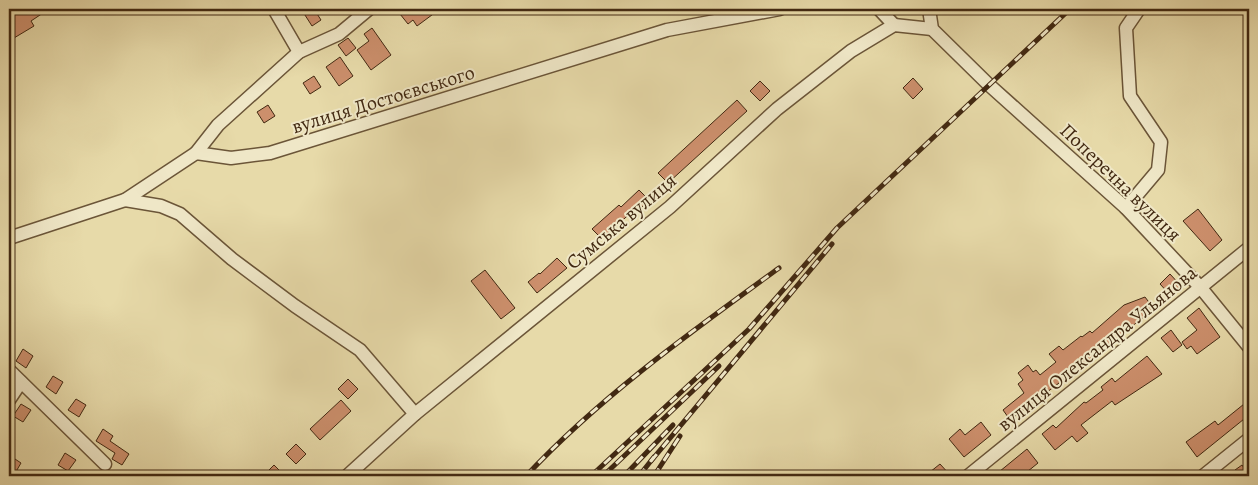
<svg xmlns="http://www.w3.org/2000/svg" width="1258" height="485" viewBox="0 0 1258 485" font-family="Alegreya,serif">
  <rect width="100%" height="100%" fill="#e7daa9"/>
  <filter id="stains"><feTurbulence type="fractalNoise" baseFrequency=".004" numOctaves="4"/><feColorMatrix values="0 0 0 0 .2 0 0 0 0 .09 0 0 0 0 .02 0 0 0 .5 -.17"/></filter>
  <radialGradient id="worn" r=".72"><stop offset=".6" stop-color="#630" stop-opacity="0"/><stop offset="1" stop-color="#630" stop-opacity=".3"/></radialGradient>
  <g fill="#cc8f6c" stroke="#422912">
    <polygon points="20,9 49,9 31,21 34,26 9,41 9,15"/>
    <polygon points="308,9 314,9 321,20 312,26 303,12"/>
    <polygon points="396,9 440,9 417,26 413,20 408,24"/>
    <polygon points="372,28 391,55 371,70 357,50 369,41 364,34"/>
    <polygon points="348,38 356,48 346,56 338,45"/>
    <polygon points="340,57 353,76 339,86 326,67"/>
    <polygon points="314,76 321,87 310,94 303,83"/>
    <polygon points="913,78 923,89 913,99 903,88"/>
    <polygon points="760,81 770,91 760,101 750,91"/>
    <polygon points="737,100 747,111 668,183 658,173"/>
    <polygon points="268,105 275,116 264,123 257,112"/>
    <polygon points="639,190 649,200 638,211 636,208 602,239 592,229 619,205 621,207"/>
    <polygon points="1198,209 1222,240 1210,251 1183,221"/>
    <polygon points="557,258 567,268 537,293 528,282 539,273 540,274"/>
    <polygon points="485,270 515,308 501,319 471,281"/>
    <polygon points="1170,274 1181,286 1171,296 1160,284"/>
    <polygon points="1145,297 1154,309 1126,331 1103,353 1102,351 1069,378 1067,377 1014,417 1012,415 1008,417 1003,410 1024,393 1018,384 1023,380 1018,373 1028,365 1033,372 1036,370 1040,375 1056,362 1049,354 1059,346 1063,350 1081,336 1082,337 1090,331 1092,333 1124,305"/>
    <polygon points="1199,308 1220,337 1197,354 1191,346 1187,349 1182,342 1197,330 1187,318"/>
    <polygon points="1171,330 1182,345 1173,352 1161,338"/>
    <polygon points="23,349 33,356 26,368 16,361"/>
    <polygon points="1147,356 1162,374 1115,405 1112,401 1081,425 1088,433 1077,442 1072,436 1055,450 1042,434 1053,425 1056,428 1084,402 1086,403 1103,390 1101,387 1112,378 1115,382"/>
    <polygon points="53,376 63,382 56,394 46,387"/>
    <polygon points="348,379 358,389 348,399 338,389"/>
    <polygon points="76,399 86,405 79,417 68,410"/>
    <polygon points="341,400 351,411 320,440 310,429"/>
    <polygon points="1249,400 1249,415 1197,457 1186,442 1215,421 1218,425"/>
    <polygon points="21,404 31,410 23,422 13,416"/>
    <polygon points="981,422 991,435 964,457 949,439 960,429 965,435"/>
    <polygon points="103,429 113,436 110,441 129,454 122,465 112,459 115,453 96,441"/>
    <polygon points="296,444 306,454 296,464 286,454"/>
    <polygon points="1027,449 1038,463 1022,476 994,476"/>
    <polygon points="65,453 76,460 68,471 58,465"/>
    <polygon points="9,455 21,463 14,475 9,471"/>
    <polygon points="940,464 951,476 925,476"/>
    <polygon points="274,465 285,476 263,476"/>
    <polygon points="1242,465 1249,475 1249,476 1240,476 1235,470"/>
  </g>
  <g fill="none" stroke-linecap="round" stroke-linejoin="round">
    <defs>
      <g id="minor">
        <polyline points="274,9 299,52"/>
        <polyline points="879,9 894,25"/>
        <polyline points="929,9 932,29 988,84 1126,208 1201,288 1249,347"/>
        <polyline points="196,153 218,125 299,52 339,34 369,9"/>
        <polyline points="125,200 161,206 180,214 232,259 295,306 360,350 415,414"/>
        <polyline points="1126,208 1158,170 1161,142 1130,96 1126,28 1139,9"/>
        <polyline points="9,238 125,200 196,153 231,158 270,153 667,30 780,9"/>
        <polyline points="9,370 105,464"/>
        <polyline points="9,400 21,382"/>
        <polyline points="347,476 415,414 670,207 777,109 851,51 894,25 932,29"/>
        <polyline points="968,476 1249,248"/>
        <polyline points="1203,476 1249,439"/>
      </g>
    </defs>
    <use href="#minor" stroke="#6b5538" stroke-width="15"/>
    <use href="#minor" stroke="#efe7c7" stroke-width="12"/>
    <defs>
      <g id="rail">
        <polyline points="651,461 832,244"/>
        <path d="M526,476C601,396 691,332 779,268"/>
        <polyline points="591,476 749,329 837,228 1070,9"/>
        <polyline points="603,476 719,366"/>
        <polyline points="624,476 673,425"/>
        <polyline points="639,476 654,457"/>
        <polyline points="654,476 680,436"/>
      </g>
    </defs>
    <use href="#rail" stroke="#422912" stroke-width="5"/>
    <use href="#rail" stroke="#efe7c7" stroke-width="3" stroke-dasharray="9" stroke-linecap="butt"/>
  </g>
  <g text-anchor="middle" stroke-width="4" stroke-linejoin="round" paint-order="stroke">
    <g font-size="20" fill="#422912" stroke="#efe7c7">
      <text transform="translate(383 99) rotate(-17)" y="7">вулиця Достоєвського</text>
      <text transform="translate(1121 182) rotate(44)" y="7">Поперечна вулиця</text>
      <text transform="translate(621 221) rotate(-40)" y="7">Сумська вулиця</text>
      <text transform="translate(1097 348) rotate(-39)" y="7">вулиця Олександра Ульянова</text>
    </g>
  </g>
  <rect width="1258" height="485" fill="none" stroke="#e7daa9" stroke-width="30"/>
  <rect x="10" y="10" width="1238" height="465" fill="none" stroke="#422912" stroke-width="2.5"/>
  <rect x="15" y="15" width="1228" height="455" fill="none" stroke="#422912"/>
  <rect width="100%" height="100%" filter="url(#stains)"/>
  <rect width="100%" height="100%" fill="url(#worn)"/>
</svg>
